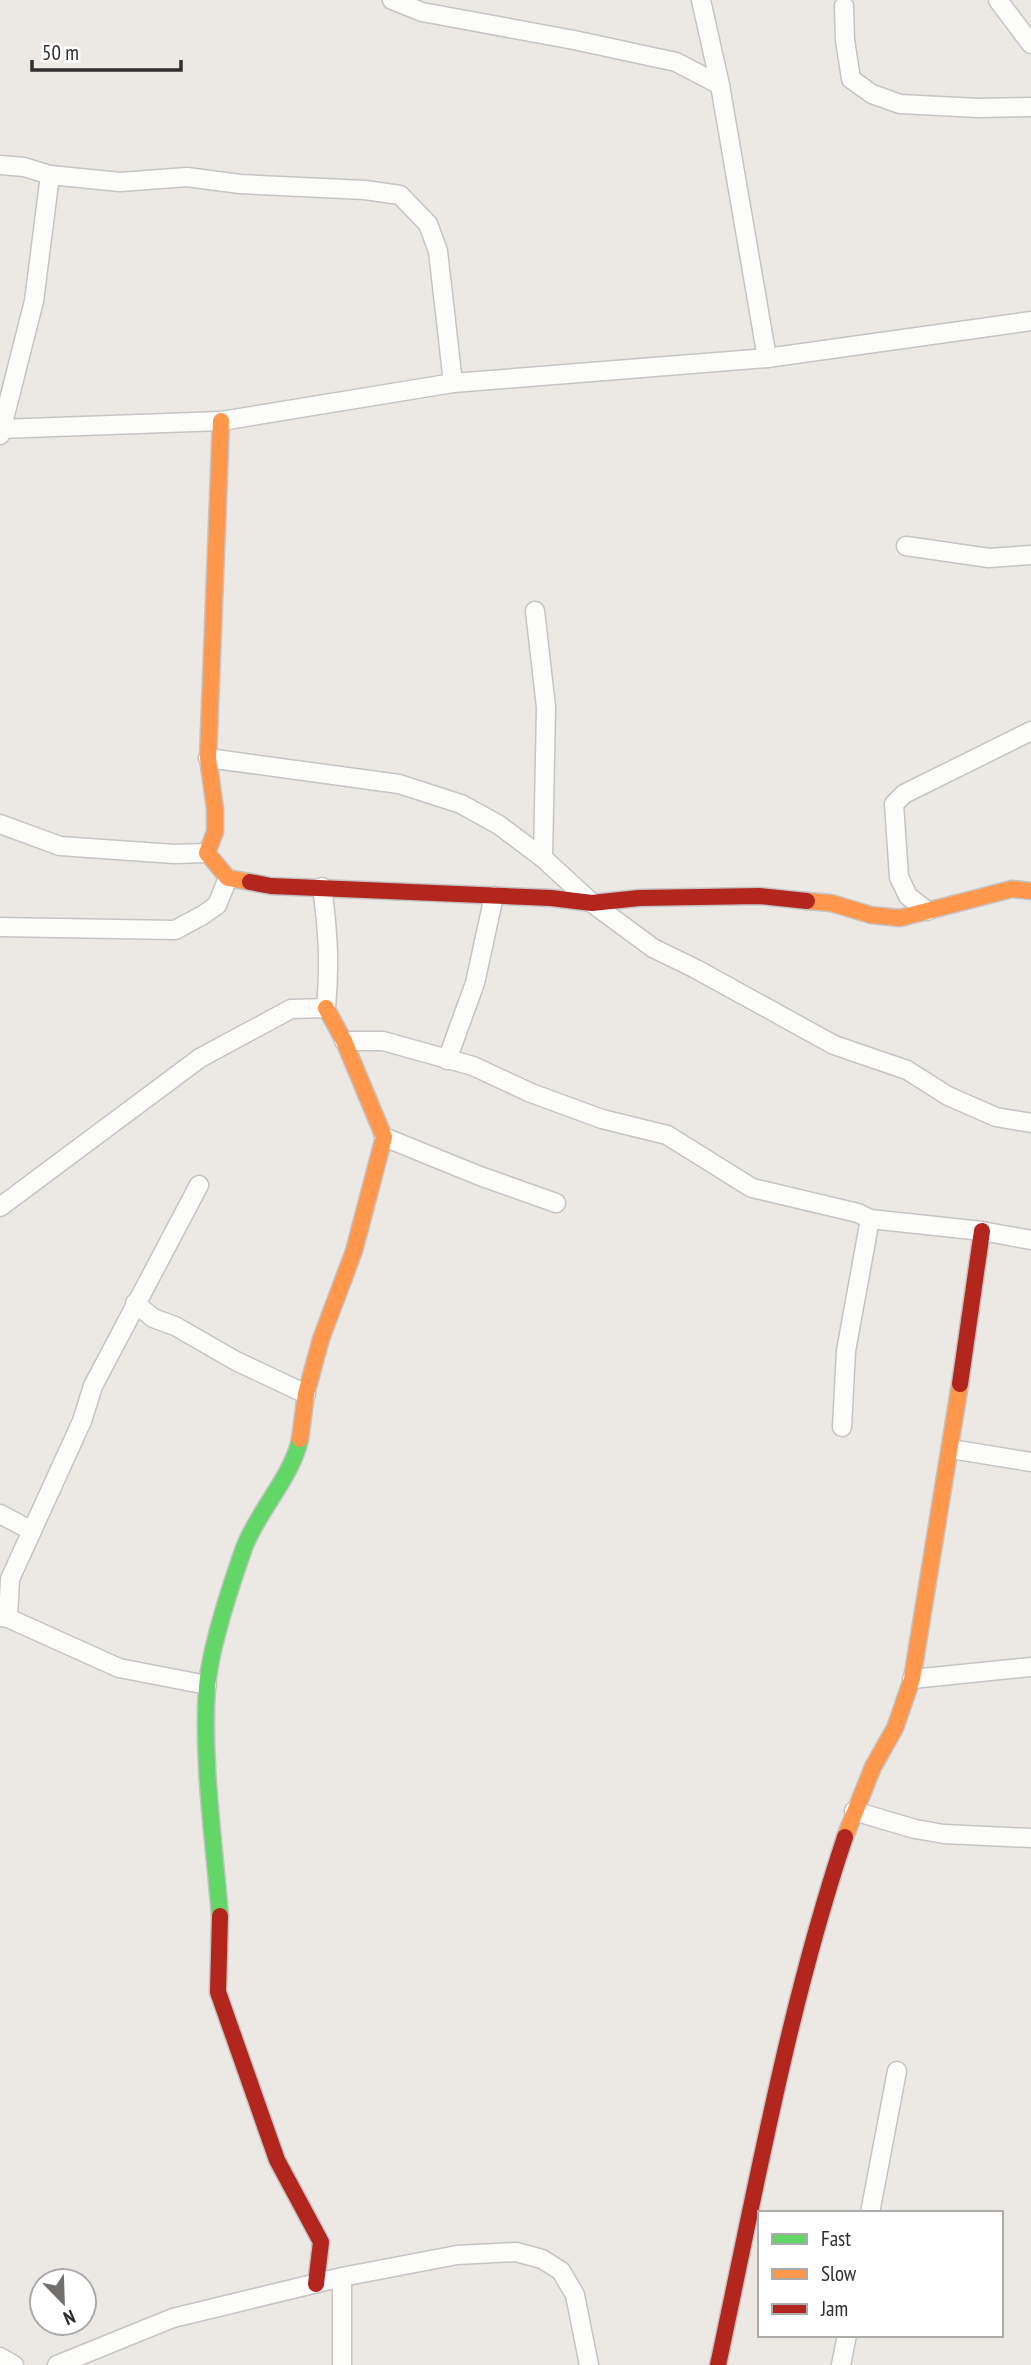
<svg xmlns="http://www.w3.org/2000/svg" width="1031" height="2365" viewBox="0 0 1031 2365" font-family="'PT Sans Narrow',sans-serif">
  <rect width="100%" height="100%" fill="#ece8e4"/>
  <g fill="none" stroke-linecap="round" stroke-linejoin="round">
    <defs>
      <g id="street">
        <polyline points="392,0 422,12 574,40 676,62 720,85"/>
        <polyline points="701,0 720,85 767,358"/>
        <polyline points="998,0 1031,44"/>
        <polyline points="844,6 845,40 851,79 872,94 900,104 978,108 1031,107"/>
        <polyline points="0,165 24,167 50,175 120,182 187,177 240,184 365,190 400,195 428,224 438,251 453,383"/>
        <polyline points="0,429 221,421 453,383 767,358 1031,321"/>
        <polyline points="0,435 34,301 50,175"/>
        <polyline points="906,546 989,558 1031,555"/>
        <polyline points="535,611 546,707 543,858"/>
        <polyline points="208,758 399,784 461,804 499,825 543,858 592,903 653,948 696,969 834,1045 907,1070 948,1096 996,1117 1031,1123"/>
        <polyline points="0,824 60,846 174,854 207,853"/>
        <polyline points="927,911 908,896 899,877 894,804 904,794 1031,731"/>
        <polyline points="0,927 175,930 203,915 217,905 228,878"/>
        <polyline points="344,1041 383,1041 473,1066 531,1093 602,1119 667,1135 752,1188 858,1213 870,1219 982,1231 1031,1240"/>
        <polyline points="447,1060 475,983 494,896"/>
        <polyline points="384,1137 480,1176 556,1203"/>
        <path d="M0,1207L200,1058L291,1009L326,1008C330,964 328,931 322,887"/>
        <polyline points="135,1303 153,1318 175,1326 236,1361 306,1394"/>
        <polyline points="842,1427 846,1351 870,1219"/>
        <polyline points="951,1449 1031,1462"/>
        <polyline points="0,1514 32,1531"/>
        <polyline points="0,1617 8,1618 119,1668 207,1685"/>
        <polyline points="8,1618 10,1579 82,1421 93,1386 199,1185"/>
        <polyline points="912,1679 1031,1667"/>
        <polyline points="854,1811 915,1829 944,1834 1031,1838"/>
        <polyline points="870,2213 897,2071"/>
        <polyline points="342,2277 342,2365"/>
        <polyline points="0,2357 14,2365"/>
        <polyline points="57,2365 173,2318 342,2277 457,2255 516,2252 542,2259 561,2271 575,2295 589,2365"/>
        <polyline points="841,2365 847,2335"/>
      </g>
      <path id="fast" d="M220,1916C214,1841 202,1763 207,1687C210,1649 231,1585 244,1548C258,1511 293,1475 300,1439"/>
      <g id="slow">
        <polyline points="221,421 208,758 215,809 215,832 207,853 228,878 250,882"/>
        <polyline points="807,901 831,903 871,915 900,918 1012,889 1031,891"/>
        <polyline points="300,1439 306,1394 321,1339 354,1251 384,1137 344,1041 326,1008"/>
        <polyline points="845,1837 873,1767 895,1728 912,1679 960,1384"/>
      </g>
      <g id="jam">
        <polyline points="250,882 271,886 551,898 592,903 639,898 759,896 807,901"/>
        <polyline points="960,1384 982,1231"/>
        <polyline points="220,1916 218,1992 277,2160 321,2242 316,2284"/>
        <path d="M718,2365C756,2188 788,2008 845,1837"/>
      </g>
    </defs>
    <use href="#street" stroke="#c5c4c5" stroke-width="21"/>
    <use href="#fast" stroke="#c5c4c5" stroke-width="19"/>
    <use href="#slow" stroke="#c5c4c5" stroke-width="19"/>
    <use href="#jam" stroke="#c5c4c5" stroke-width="19"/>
    <use href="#street" stroke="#fcfcfb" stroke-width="18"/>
    <use href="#fast" stroke="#63d668" stroke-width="16"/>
    <use href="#slow" stroke="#ff974d" stroke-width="16"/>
    <use href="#jam" stroke="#b3261e" stroke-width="16"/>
  </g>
  <rect x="758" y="2211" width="245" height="126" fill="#ffffff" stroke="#ababab" stroke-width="2"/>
  <rect x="772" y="2234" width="35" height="10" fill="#63d668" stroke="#ababab" stroke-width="2"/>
  <text x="821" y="2246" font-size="21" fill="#2e2e2e">Fast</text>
  <rect x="772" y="2269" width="35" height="10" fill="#ff974d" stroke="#ababab" stroke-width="2"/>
  <text x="821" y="2281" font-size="21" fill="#2e2e2e">Slow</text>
  <rect x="772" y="2304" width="35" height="10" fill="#b3261e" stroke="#ababab" stroke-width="2"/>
  <text x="821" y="2316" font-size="21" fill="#2e2e2e">Jam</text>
  <g transform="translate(63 2302) rotate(157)"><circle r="33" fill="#ffffff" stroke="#ababab" stroke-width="2"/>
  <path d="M0-5L12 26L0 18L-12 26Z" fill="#706f6e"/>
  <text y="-10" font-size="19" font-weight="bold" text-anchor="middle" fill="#2e2e2e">N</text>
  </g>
  <path d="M32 60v10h149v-10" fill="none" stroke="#2e2e2e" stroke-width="3.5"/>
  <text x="42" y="60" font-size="21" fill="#2e2e2e" stroke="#ffffff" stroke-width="5" paint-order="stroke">50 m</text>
</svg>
